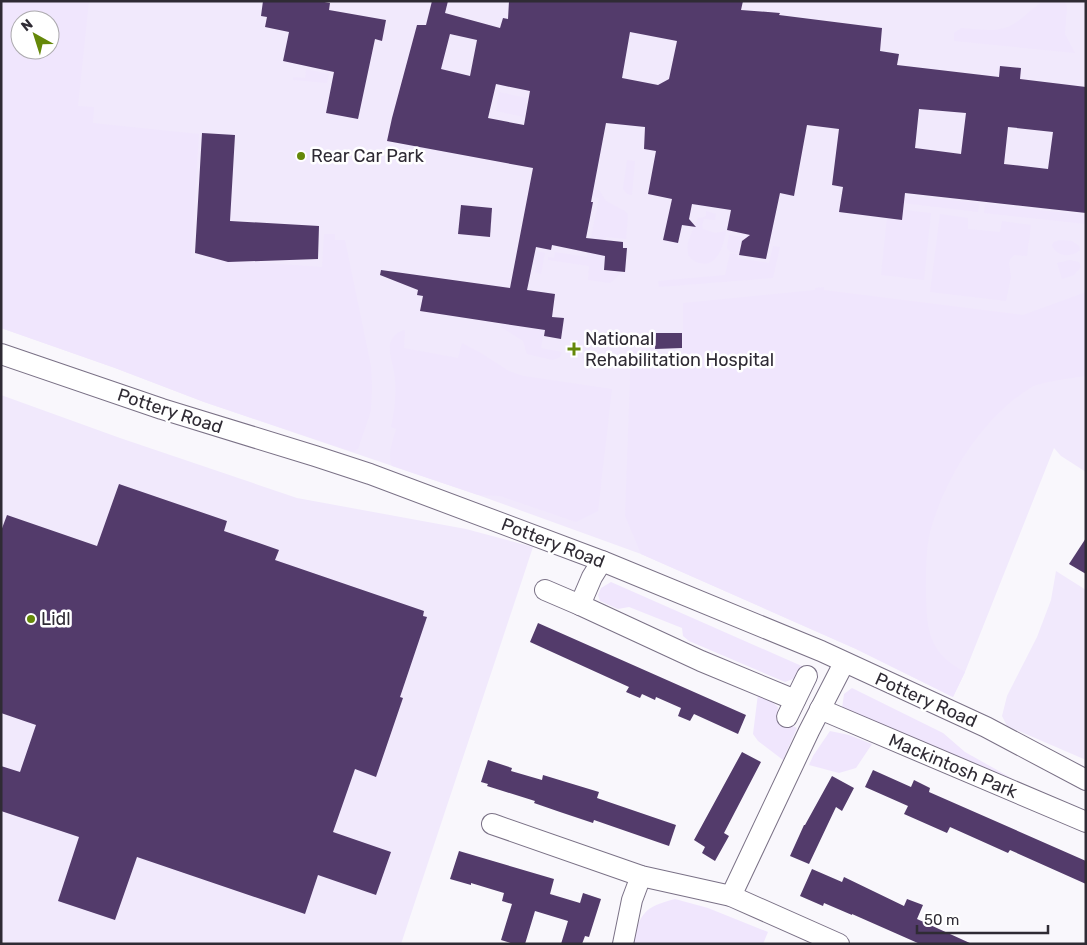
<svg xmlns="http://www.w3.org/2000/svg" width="1087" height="945" viewBox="0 0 1087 945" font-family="Rubik,sans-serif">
  <rect width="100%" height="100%" fill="#f9f7fc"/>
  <g fill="#f1e9fc" fill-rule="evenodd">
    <path d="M1,1H1086V472L1061,456L1054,448L965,672L953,697L856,649L641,554L478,495L204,402L115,368L1,328ZM20,20H50V50H20Z"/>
    <polygon points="1,395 120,438 297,498 466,529 533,547 401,944 11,944 1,941"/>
    <polygon points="1056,571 1086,590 1086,760 1007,726 1002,716 1007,696 1037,637 1051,600"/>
  </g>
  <g fill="#f0e6fd" fill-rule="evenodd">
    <path d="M1,1H89L78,106L94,107L93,123L199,134L191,258L322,267L324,234H335V240H345L371,366L372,386L371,411L358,449L353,452L204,402L115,368L1,328ZM20,20H50V50H20Z"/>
    <path d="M1044,1L1065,2L1067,7L1065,34L1075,53L954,41V33L961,28C980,29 998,34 1015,23C1025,17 1033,7 1044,1Z"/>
    <polygon points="306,69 329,74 327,83 293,80 293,77 305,78"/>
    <polygon points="499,92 527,98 524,117 496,111"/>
    <polygon points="627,160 635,161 632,195 627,194 623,189"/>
    <polygon points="599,190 606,201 625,211 628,215 626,239 606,237 603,271 622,272 610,283 588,280 589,266 548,260 548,257 554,258 555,252 587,257 599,198 576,194 576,191"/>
    <polygon points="895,194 979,203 978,212 894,202"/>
    <polygon points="985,204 1086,215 1086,224 984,213"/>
    <polygon points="888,208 931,213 924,280 881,275"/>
    <path d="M706,211L716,214L715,220L704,219L702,225L703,229L715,233L726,231C723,247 717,270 696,262C693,260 689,258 688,254C685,241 695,228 698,217L702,218L706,216Z"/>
    <polygon points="940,214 968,218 968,229 1000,232 1002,221 1031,225 1027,256 1014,255 1010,259 1009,264 1011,277 1006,301 930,292"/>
    <polygon points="729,235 742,237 738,253 730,252 727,248"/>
    <path d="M1060,240L1072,241L1079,246L1080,250C1072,258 1056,257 1052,245L1054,242Z"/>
    <polygon points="773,246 780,247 773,278 659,287 658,281 725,275 730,253 738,254 738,258 769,263"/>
    <polygon points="536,251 545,253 541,274 535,272 536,265 533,264"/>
    <polygon points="1070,260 1079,262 1081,267 1074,275 1062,279 1057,263"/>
    <path d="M824,287V290L1023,315L1086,292V376C1073,378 1039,382 1030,388C984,417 948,473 932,525C925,547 926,573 926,597C927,634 930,653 965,672L953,697L856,649L641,554L625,516L631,351L683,354V303L815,290V288Z"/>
    <polygon points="502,324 544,330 541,348 562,352 560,357 553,360 527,354 523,341 501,327"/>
    <path d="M405,330L404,348L458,358L462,343L481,353L509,371L524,376L612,389L598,511L576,522L500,496L478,495L392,466C387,455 393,440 396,429L391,427C395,409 397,390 394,372C393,364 389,354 390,345C391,337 398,331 405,330Z"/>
    <polygon points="582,354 602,358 601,366 590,365 583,361"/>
    <polygon points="611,582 804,667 796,678 785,682 689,641 683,636 682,628 629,607 618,609 600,601 598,595 601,588"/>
    <polygon points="852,688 943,733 965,752 1013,779 842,708 844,694"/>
    <polygon points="758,694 770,700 778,707 777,718 797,728 783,760 758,741 753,734"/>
    <polygon points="830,731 849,735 872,744 856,768 839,773 809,765 813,756"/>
    <path d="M675,899L708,908L768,932L763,944H632C640,913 644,907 675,899Z"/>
  </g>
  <g fill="#533b6b" fill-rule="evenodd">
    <polygon points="263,1 319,1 330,3 329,10 386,20 382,41 375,39 358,119 326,113 334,72 283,61 289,32 265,27 267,17 261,16"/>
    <path d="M432,1H448L445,13L500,28L503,18L508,19L509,1H743L741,10L780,13L779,15L882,28L880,51L899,54L897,65L999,77L1000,66L1021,68L1020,79L1086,87V213L905,193L902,220L839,212L843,187L832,185L839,129L807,125L794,196L780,193L766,259L739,255L742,241L750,235L727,230L731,210L692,204L689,219L696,227L682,225L678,243L663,240L672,199L648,194L656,151L644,149L645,127L606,123L591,202H593L586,238L623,242V248H627L625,272L604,270L605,256L552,245L551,250L536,247L527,290L555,294L552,317L564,318L561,339L544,336L545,330L420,311L423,296L417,295L418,290L380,275L381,270L510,288L533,168L387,141L392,118L417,25H426ZM630,32L677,41L669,79L658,85L622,78ZM450,34L477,40L470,76L441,69ZM496,84L530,91L524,125L488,118ZM919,109L966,113L961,154L915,148ZM1008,127L1053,132L1048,169L1004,164Z"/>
    <polygon points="202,133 235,135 230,221 319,226 318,259 228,262 195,253"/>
    <polygon points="461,205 492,208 490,237 458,234"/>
    <polygon points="656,333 682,333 682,348 655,349"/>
    <polygon points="119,484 227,521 224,531 279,550 275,560 424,611 423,616 427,617 400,697 403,698 376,777 355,769 333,832 391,852 376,895 318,875 305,914 137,857 115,920 58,901 79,837 1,811 1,766 20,772 36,725 1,713 1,531 7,515 97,546"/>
    <polygon points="1086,538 1086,574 1069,564"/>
    <polygon points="538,623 746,715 738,734 694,714 690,721 678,716 681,708 656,697 655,700 642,694 640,698 626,692 629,687 530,642"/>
    <polygon points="742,752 761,762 724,833 729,836 715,861 702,853 705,847 694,840"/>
    <polygon points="488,760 512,768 511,771 542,780 543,775 599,792 597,798 676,825 669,846 594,820 593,823 560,812 534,803 535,801 487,786 488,784 481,782"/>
    <polygon points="873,770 911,787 914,780 930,788 929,792 1086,861 1086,884 1010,850 1008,853 950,827 947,833 904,814 908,806 865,787"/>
    <polygon points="832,776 854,788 842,811 836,807 809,864 790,856 804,825 805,825"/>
    <polygon points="459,851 554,879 550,894 580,903 583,893 601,899 589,937 585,936 582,944 561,944 568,921 535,911 525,944 514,944 501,940 512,904 502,901 504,893 471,883 471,885 450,879"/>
    <polygon points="812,869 842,882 844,877 904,906 907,899 923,905 917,919 972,944 920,944 852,914 852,915 824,903 823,906 800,896"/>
  </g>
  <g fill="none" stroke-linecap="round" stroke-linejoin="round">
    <defs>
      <g id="minor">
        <polyline points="1,354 162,409 315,456 370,474 602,561 821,651 986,727 1086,780"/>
        <polyline points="545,590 580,605 701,661 795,700"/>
        <polyline points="580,605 592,577 602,561"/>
        <polyline points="820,709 1086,822"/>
        <polyline points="787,717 807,676"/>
        <polyline points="492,824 641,876 731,896 839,944"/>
        <polyline points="731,896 809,731 844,663"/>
        <polyline points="623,944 632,900 641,876"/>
      </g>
    </defs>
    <use href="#minor" stroke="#7a7186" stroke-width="22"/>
    <use href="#minor" stroke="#fff" stroke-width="20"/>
  </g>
  <g fill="#658809" stroke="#fff" stroke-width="2">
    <circle cx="301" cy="156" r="5"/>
    <path d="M571.5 341.5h5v5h5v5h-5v5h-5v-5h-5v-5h5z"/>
    <circle cx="31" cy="619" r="5"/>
  </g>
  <g text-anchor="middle" stroke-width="5" stroke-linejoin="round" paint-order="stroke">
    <g font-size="18" fill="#2f2b34" stroke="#fff" text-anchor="start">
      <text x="311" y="162">Rear Car Park</text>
      <text x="585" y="345">National<tspan x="585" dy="21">Rehabilitation Hospital</tspan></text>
      <text x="41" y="625">Lidl</text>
    </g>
    <g font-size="18" fill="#2f2b34" stroke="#fff">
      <text transform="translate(170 411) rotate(18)" y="6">Pottery Road</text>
      <text transform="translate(553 543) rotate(21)" y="6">Pottery Road</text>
      <text transform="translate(926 700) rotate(24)" y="6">Pottery Road</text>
      <text transform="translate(953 766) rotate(23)" y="6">Mackintosh Park</text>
    </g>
  </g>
  <rect width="1087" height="945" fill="none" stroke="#2f2b34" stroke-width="5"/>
  <g transform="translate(35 35) rotate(321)"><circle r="24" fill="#ffffff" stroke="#acaaae"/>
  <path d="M0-4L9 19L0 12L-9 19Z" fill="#658809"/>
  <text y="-8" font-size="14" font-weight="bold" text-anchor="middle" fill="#2f2b34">N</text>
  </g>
  <path d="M917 925v8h131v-8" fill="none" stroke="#2f2b34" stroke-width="2.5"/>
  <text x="924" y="925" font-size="15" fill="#2f2b34" stroke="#ffffff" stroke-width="4" paint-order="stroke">50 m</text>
</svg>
